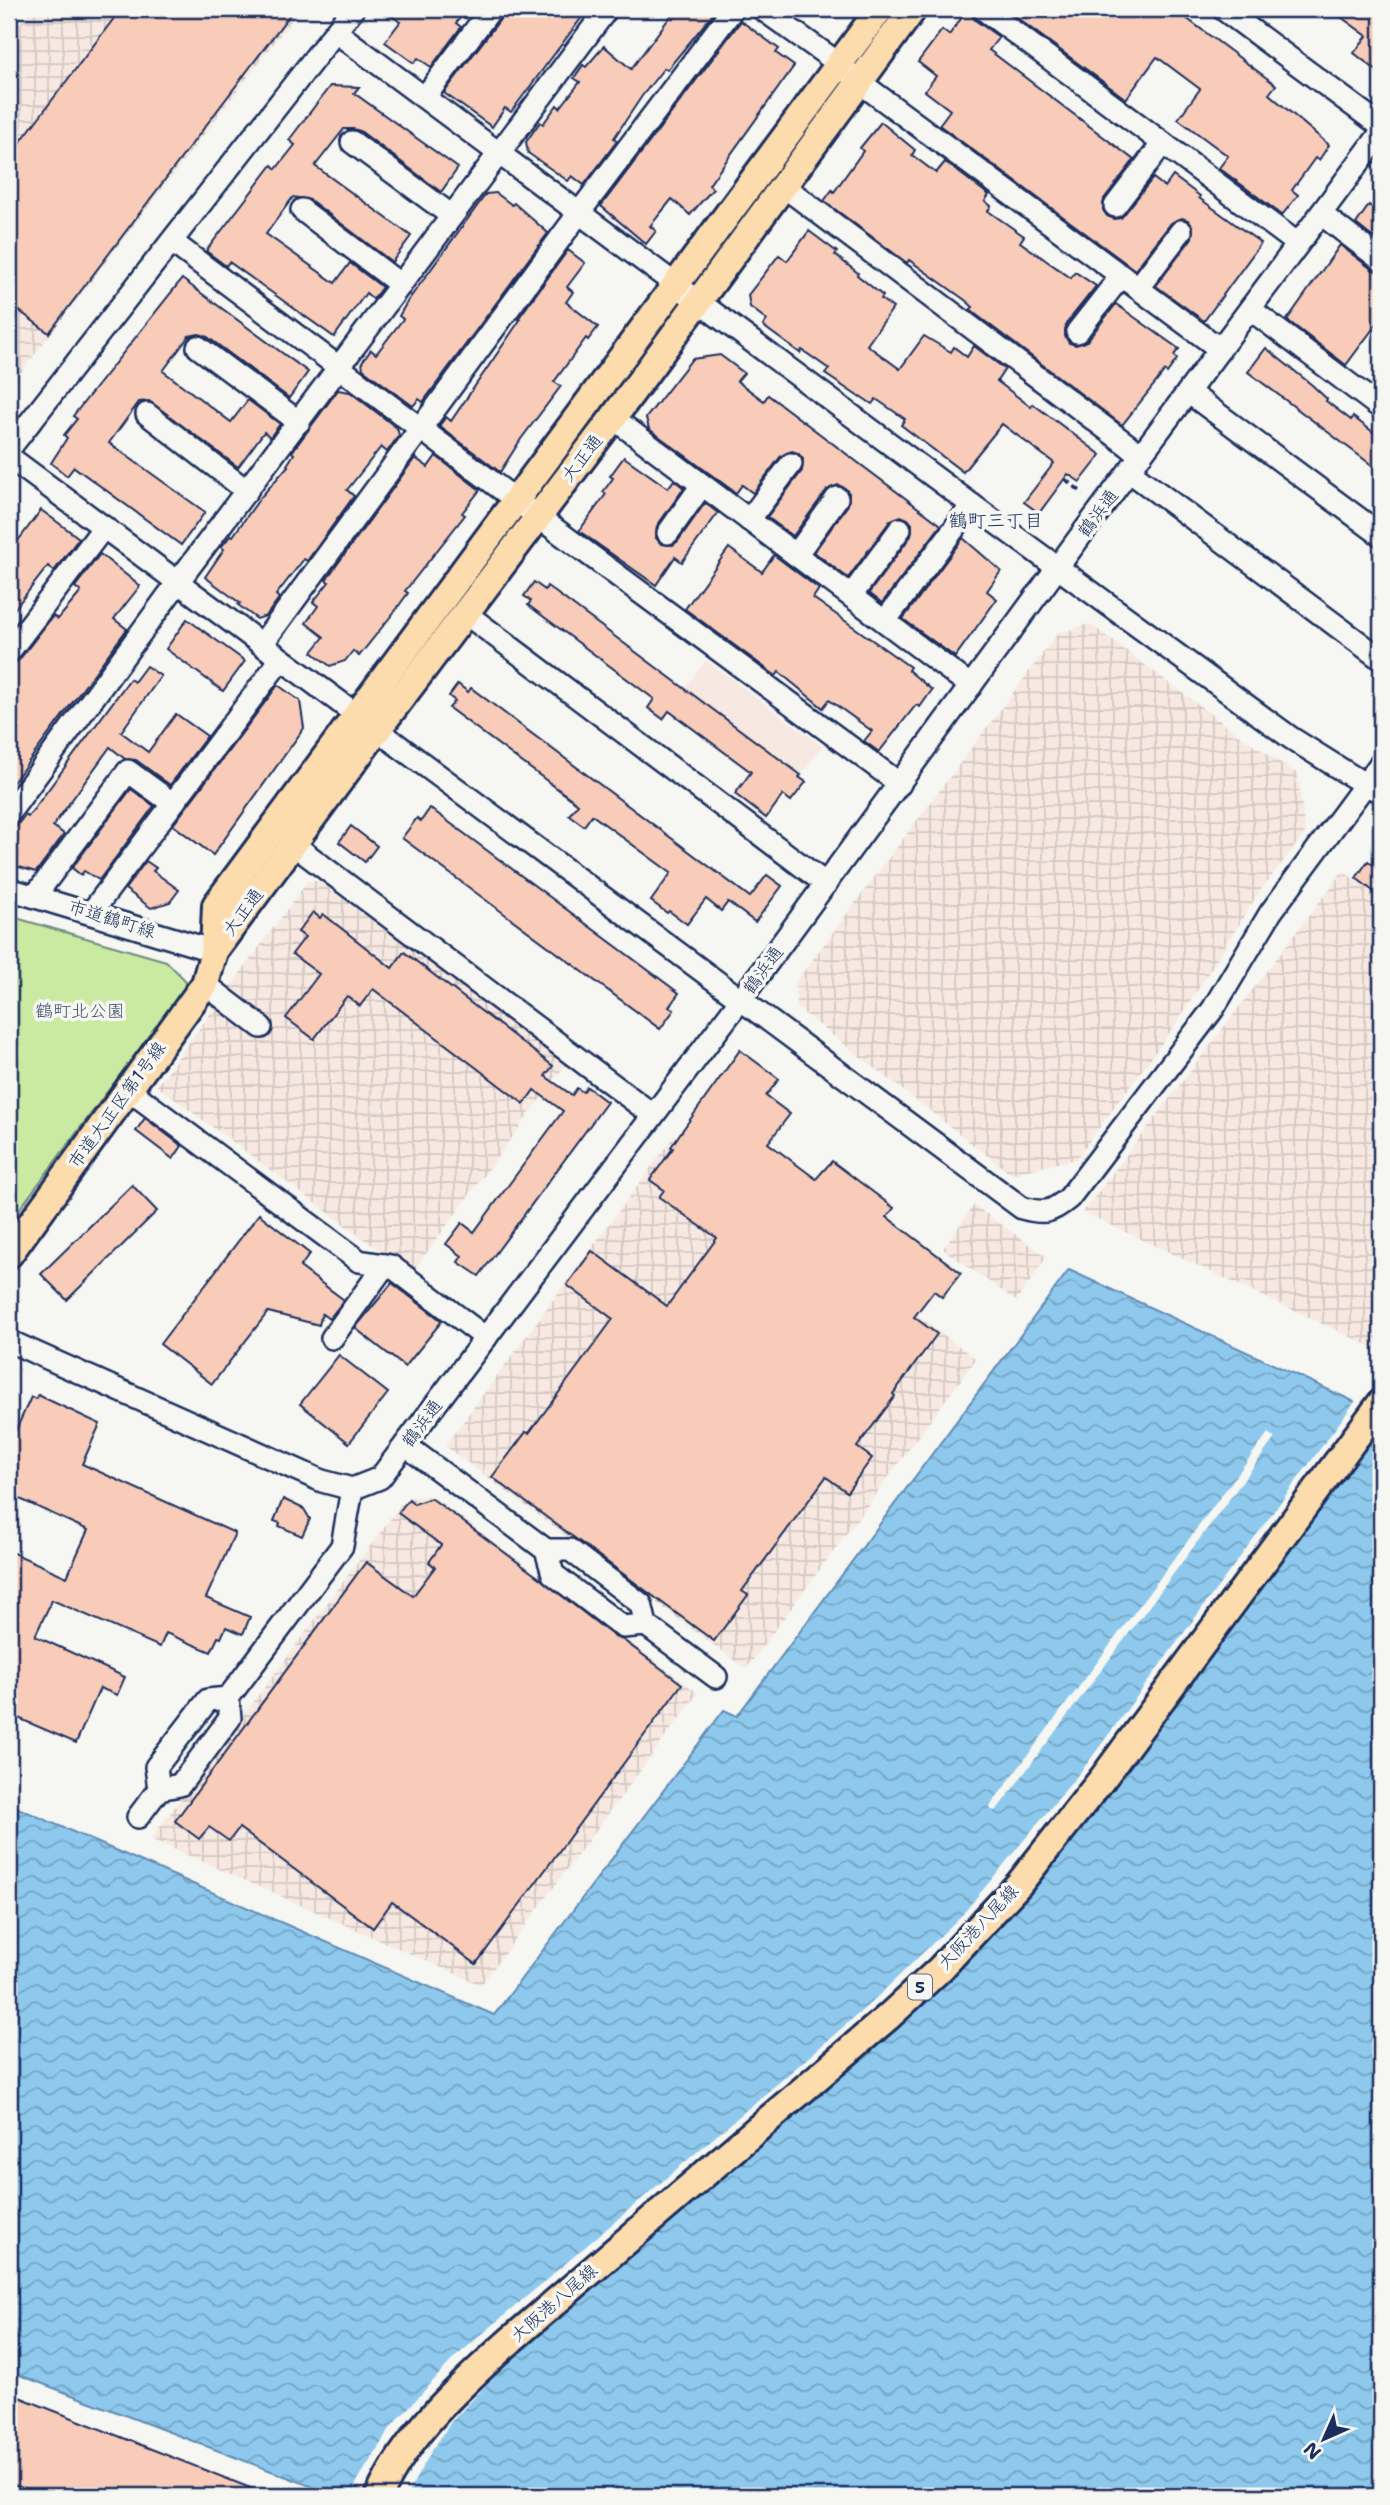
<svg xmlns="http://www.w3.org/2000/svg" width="1390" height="2505" viewBox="0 0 1390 2505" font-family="'Shantell Sans','Klee One',sans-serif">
  <defs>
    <pattern id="industrial-grid" width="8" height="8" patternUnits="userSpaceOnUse" patternTransform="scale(1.75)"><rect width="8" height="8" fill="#f7e9e1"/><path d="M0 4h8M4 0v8" fill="none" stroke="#d3c8c3"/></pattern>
    <pattern id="water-waves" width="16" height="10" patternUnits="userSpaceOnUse" patternTransform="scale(1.75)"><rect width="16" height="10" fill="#8ec9ed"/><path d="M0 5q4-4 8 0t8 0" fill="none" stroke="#73a4c3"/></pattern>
  </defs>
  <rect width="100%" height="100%" fill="#f6f6f2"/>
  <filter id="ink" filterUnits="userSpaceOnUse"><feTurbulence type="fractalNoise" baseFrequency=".0143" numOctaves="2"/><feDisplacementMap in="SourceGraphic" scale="14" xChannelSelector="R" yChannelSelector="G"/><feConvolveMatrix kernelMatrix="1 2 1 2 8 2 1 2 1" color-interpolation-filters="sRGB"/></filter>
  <g filter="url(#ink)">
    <polygon fill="#f7e9e1" points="706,660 822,746 801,775 685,688"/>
    <g fill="url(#industrial-grid)">
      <polygon points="31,9 300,9 9,388 9,38"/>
      <polygon points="1090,624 1239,735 1298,774 1305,833 1260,891 1176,1024 1076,1159 1011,1174 796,1007 795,983 1058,633"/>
      <polygon points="1343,871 1381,899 1381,1335 1372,1347 1083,1212"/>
      <polygon points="308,881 319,881 566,1064 411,1274 157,1086"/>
      <polygon points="675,1135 976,1359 746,1669 445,1446"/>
      <polygon points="974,1205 1047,1257 1016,1301 943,1249"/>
      <polygon points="432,1496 698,1693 481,1985 151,1839 406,1498"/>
    </g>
    <polygon fill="#caeaa2" stroke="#728c80" stroke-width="2" points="9,916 166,961 186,981 182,992 9,1223"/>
    <polygon fill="url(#water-waves)" stroke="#608bb4" stroke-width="2" points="1069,1270 1381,1414 1381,2496 337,2496 9,2371 9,1804 494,2015 724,1710 737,1716"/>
    <g fill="#f6f6f2">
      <polygon points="1357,1399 1381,1410 1030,1891 989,1938 896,2028 524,2346 451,2422 431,2452 406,2496 351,2496 358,2480 391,2427 453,2359 804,2061 873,2001 962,1915 1086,1765"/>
      <polygon points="1268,1433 1275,1438 999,1807 995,1811 991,1810 990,1807 993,1802"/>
    </g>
    <g fill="#f8ccb9" stroke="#1b2f5e" stroke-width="2">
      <polygon points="121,9 294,9 49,333 9,303 9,157"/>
      <polygon points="382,9 467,9 456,23 461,27 431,67 418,58 414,63 385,42 400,22"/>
      <polygon points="508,9 588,9 511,112 505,108 492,127 444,93"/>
      <polygon points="676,9 717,9 667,70 664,68 642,96 614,138 617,141 584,185 572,176 568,181 528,153 526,142 540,122 543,124 557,105 560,108 580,82 574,78 583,65 586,67 604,46 631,69"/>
      <polygon points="968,9 975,20 999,37 989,50 1134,160 1104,199 1103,210 1107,216 1114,219 1121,218 1153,178 1165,187 1173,176 1200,196 1199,198 1261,243 1204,321 1156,286 1192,238 1193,227 1188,220 1182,218 1171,223 1135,270 939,125 950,110 925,91 936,76 918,62 942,30 949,35"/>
      <polygon points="1005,9 1174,9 1276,85 1269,94 1329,145 1319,160 1315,158 1292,190 1298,195 1282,215 1219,168 1228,156 1178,119 1200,89 1157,57 1126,99"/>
      <polygon points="1330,9 1381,9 1381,74 1354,53 1367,36"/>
      <polygon points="741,21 779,49 776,53 794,66 709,185 713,189 702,201 690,215 672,199 650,226 656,231 646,244 601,206"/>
      <polygon points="330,86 359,87 354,93 458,168 441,192 360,131 353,129 344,129 315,166 411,236 392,262 310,200 293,197 266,234 335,283 350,263 382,287 373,299 366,293 334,337 229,262 226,266 206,251 272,165 276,169 295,145 289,140"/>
      <polygon points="881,122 915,150 912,155 936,173 945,162 989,195 985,201 991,206 988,211 1024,236 1020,242 1071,278 1075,272 1096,286 1066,324 1065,336 1069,343 1076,345 1087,341 1116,304 1179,349 1174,355 1177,359 1167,373 1165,371 1122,425 970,310 973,307 965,300 909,260 907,263 824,201 832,190 834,192 863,151 860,148"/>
      <polygon points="496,193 512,205 514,203 548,233 423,402 419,399 413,406 363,369 362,362 371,350 376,354 403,319 399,316 407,302 486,194"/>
      <polygon points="1369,205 1381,214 1381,244 1356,224"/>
      <polygon points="809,231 837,252 835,255 858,273 857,275 883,296 881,299 893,308 867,345 900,369 924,336 951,352 954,347 967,357 974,346 1005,369 997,381 1031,407 1033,404 1101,455 1080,482 1068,474 1039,513 1024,502 1054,463 1002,424 963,472 901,425 905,419 876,399 872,404 860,396 859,397 825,374 829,369 802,350 800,353 763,326 767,320 750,307 748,295 779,255 787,261"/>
      <polygon points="1340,245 1373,270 1381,273 1381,318 1346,365 1287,320"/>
      <polygon points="568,250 585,263 567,287 573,292 566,302 598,327 588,340 586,338 554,382 561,386 521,439 500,472 439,426 446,417 451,421 520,320 518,319"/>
      <polygon points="182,279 308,372 289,398 206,336 199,334 189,336 163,371 231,422 248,400 280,424 270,437 264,432 238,467 149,401 139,402 109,443 205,512 181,545 74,467 67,476 51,463 67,438 64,435 77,419 73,416"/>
      <polygon points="1266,348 1312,385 1327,399 1326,401 1351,420 1353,417 1381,438 1381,472 1248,372"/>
      <polygon points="720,355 744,373 737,381 764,401 768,395 941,525 882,603 869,593 911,536 912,524 908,519 901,516 890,521 848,578 814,552 848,505 849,493 845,488 838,485 827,490 793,536 767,517 802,471 803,459 798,453 792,451 781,456 753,493 742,485 736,493 649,429 646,418 692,359"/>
      <polygon points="338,390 350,392 397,428 399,435 387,452 381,447 347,490 354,496 307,561 304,559 276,595 279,598 266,616 257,619 238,605 240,603 205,577 224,549 221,547 231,535 233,536 260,498 288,466 287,465 294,454 292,452"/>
      <polygon points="436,456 480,490 462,513 465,515 405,591 408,593 395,611 359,656 353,651 345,661 330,666 312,652 324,637 306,623 318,606 313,602 329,582 326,580 328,577 415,458 428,467"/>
      <polygon points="624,457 668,488 674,480 684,488 657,526 656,538 661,544 673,545 678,541 705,503 718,513 682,562 675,557 656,585 579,531 606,494 603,492 613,478 610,476"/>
      <polygon points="41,510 79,538 54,571 48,566 9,616 9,553"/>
      <polygon points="963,538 1001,571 987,591 997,599 955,657 903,619"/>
      <polygon points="729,548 762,572 774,555 819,589 813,598 910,667 908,670 932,690 920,707 916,705 879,752 864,741 872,731 829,700 823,708 779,672 776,676 685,609"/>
      <polygon points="100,554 140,586 114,619 127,629 9,788 9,666 19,660 53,616 58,619 81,592 75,587"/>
      <polygon points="534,582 545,590 547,586 801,775 799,777 806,782 791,801 783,795 766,818 735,794 751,772 669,711 663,719 648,708 654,699 528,605 531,601 524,596"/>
      <polygon points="187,619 245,661 223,691 166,649"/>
      <polygon points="146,666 161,676 121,732 148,752 176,714 207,736 170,785 136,760 125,759 110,747 53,826 64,834 36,872 9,864 9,836 25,815 28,817 130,679 134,682"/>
      <polygon points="458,684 468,692 471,688 750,897 767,875 782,886 755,922 728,902 721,911 706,899 687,924 669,911 667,913 651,901 671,873 592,815 584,826 569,815 578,804 449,708 455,701 449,696"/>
      <polygon points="278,685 300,701 304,728 213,855 173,825"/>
      <polygon points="131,789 154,806 99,880 84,871 81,875 72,868"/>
      <polygon points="430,808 679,993 669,1007 674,1010 660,1029 402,838 417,818 421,821"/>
      <polygon points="351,826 377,846 365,862 339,842"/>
      <polygon points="146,861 156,868 153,871 179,890 170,902 151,908 125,889"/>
      <polygon points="1368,861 1381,871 1381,897 1356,878"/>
      <polygon points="313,912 320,918 323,914 392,968 404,952 553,1066 545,1076 572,1095 577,1088 583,1092 587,1087 607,1102 479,1276 458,1262 462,1256 446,1244 462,1223 474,1232 563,1111 534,1090 524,1104 373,989 360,1006 347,996 314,1039 286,1018 319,974 292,954 305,937 298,932"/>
      <polygon points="740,1050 779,1079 766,1096 790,1114 768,1143 816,1179 832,1161 894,1208 887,1217 961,1273 942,1297 934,1291 914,1317 937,1334 893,1394 895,1396 857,1447 872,1458 847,1492 826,1477 742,1591 748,1595 714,1641 492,1477 526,1432 529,1433 613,1319 567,1285 592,1251 667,1306 717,1238 659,1197 664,1190 650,1180 673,1148 671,1147 679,1135"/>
      <polygon points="145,1118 182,1146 173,1159 136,1131"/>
      <polygon points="132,1185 157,1211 67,1300 41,1274"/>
      <polygon points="259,1214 310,1254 300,1267 344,1300 329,1319 322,1314 319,1325 268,1312 212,1384 160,1344"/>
      <polygon points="392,1283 442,1321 405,1367 355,1328"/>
      <polygon points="339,1355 388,1393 349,1443 300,1404"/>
      <polygon points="38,1395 100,1424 82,1464 235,1533 206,1598 250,1617 243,1634 226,1627 221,1638 218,1637 211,1652 166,1633 160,1647 52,1600 35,1636 125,1677 117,1695 100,1688 76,1743 9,1714 9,1551 67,1577 88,1530 9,1494 9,1445 31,1397 36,1399"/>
      <polygon points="431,1498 542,1580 615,1637 623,1640 682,1684 476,1964 392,1902 373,1928 239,1828 229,1841 209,1827 199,1839 175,1821 366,1562 413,1596 435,1567 429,1562 441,1545 398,1513 409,1499 414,1504"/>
      <polygon points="283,1499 304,1509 310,1519 302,1536 279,1526 280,1523 274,1521"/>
      <polygon points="9,2393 268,2495 268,2496 43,2496 9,2483"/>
    </g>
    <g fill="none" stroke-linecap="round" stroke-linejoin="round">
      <defs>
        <g id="minor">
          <polyline points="762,9 838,63 858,81 1220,349"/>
          <polyline points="983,9 1298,244"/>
          <polyline points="1223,9 1381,126"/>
          <polyline points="336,32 972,505 1291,738 1366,785 1381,792"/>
          <polyline points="425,97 491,9"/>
          <polyline points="352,142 452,216"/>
          <polyline points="782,185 1141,455"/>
          <polyline points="1115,206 1163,143"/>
          <polyline points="302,210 401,285"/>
          <polyline points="1321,214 1381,260"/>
          <polyline points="172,242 537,516 900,784"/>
          <polyline points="1138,288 1181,231"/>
          <polyline points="1250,309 1381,408"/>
          <polyline points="1077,332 1121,276"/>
          <polyline points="198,347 299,422"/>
          <polyline points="1188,392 1381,535"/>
          <polyline points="147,414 247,491"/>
          <polyline points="613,418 971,686"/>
          <polyline points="9,449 353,9"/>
          <path d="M9,457L1022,1208C1044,1214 1051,1213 1069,1198L1213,1009L1271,912L1381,763"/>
          <polyline points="1129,471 1381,659"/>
          <polyline points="749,520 791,464"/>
          <polyline points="668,533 702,485"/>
          <polyline points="796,555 837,498"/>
          <polyline points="851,596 900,529"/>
          <polyline points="465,613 826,884"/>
          <polyline points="885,621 972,505"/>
          <polyline points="262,644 579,213 733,9"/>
          <polyline points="9,652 104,527"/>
          <polyline points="9,813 178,582 607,9"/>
          <polyline points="294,845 653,1115"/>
          <polyline points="9,889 214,951"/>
          <polyline points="35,896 128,771 172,803"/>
          <polyline points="91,913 281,659"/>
          <polyline points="205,984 261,1027"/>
          <polyline points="129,1090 359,1261 391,1266 486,1338"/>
          <polyline points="332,1338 385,1265"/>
          <polyline points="9,1341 322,1481 352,1489 380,1478 741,999 1079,538 1381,133"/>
          <polyline points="405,1445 546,1550 570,1550 641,1604 646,1625 716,1677"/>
          <polyline points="546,1550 553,1574 623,1627 646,1625"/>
          <polyline points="159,1789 156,1767 208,1700 228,1698"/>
          <polyline points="138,1817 159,1789 180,1785 230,1718 228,1698 342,1546 352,1489"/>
        </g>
        <g id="major">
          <polyline points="214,951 377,730 613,418 913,9"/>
          <polyline points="9,1254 205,984 214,951 216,905 880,9"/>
          <path d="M379,2496C407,2433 462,2384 512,2339L888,2017L940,1969L1019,1884L1103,1778L1381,1403"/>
        </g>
      </defs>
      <use href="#minor" stroke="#1b2f5e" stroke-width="26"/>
      <use href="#major" stroke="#1b2f5e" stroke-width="32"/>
      <polyline stroke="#1b2f5e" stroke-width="3.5" stroke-dasharray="7 5" stroke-linecap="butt" points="1065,479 1084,494"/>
      <use href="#minor" stroke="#f6f6f2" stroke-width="21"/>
      <use href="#major" stroke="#fcdcac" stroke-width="26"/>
    </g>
  </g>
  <g text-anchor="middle" stroke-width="7" stroke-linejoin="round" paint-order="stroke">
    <rect fill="#f6f6f2" stroke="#5d6b8a" stroke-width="2" x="908" y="1974.5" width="24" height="25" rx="5"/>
    <g font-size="16" font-weight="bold" fill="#1b2f5e">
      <text x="920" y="1993">5</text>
    </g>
    <g font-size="18" fill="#1b2f5e" stroke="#f6f6f2">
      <text transform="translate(582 458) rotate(-52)" y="6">大正通</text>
      <text transform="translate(1098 513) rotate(-53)" y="6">鶴浜通</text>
      <text transform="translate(243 912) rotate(-53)" y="6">大正通</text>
      <text transform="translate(112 919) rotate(17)" y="6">市道鶴町線</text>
      <text transform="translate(763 970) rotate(-54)" y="6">鶴浜通</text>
      <text transform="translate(117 1105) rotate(-54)" y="6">市道大正区第1号線</text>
      <text transform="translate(422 1423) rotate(-53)" y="6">鶴浜通</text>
      <text transform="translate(978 1927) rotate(-47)" y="6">大阪港八尾線</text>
      <text transform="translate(554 2303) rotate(-41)" y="6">大阪港八尾線</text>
    </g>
    <g font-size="18" fill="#3e546c" stroke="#f6f6f2">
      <text x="80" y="1017">鶴町北公園</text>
    </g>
    <g font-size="19" fill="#1b2f5e" stroke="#f6f6f2">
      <text x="996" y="527">鶴町三丁目</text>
    </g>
  </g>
  <rect width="1390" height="2505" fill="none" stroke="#f6f6f2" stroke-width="35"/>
  <rect x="18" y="18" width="1355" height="2470" fill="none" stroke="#1b2f5e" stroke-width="2.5" filter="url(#ink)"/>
  <g transform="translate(1324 2439) rotate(225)" stroke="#f6f6f2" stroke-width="5" paint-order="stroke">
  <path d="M0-5L12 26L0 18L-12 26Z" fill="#1b2f5e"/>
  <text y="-10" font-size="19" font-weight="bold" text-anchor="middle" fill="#1b2f5e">N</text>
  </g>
</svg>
